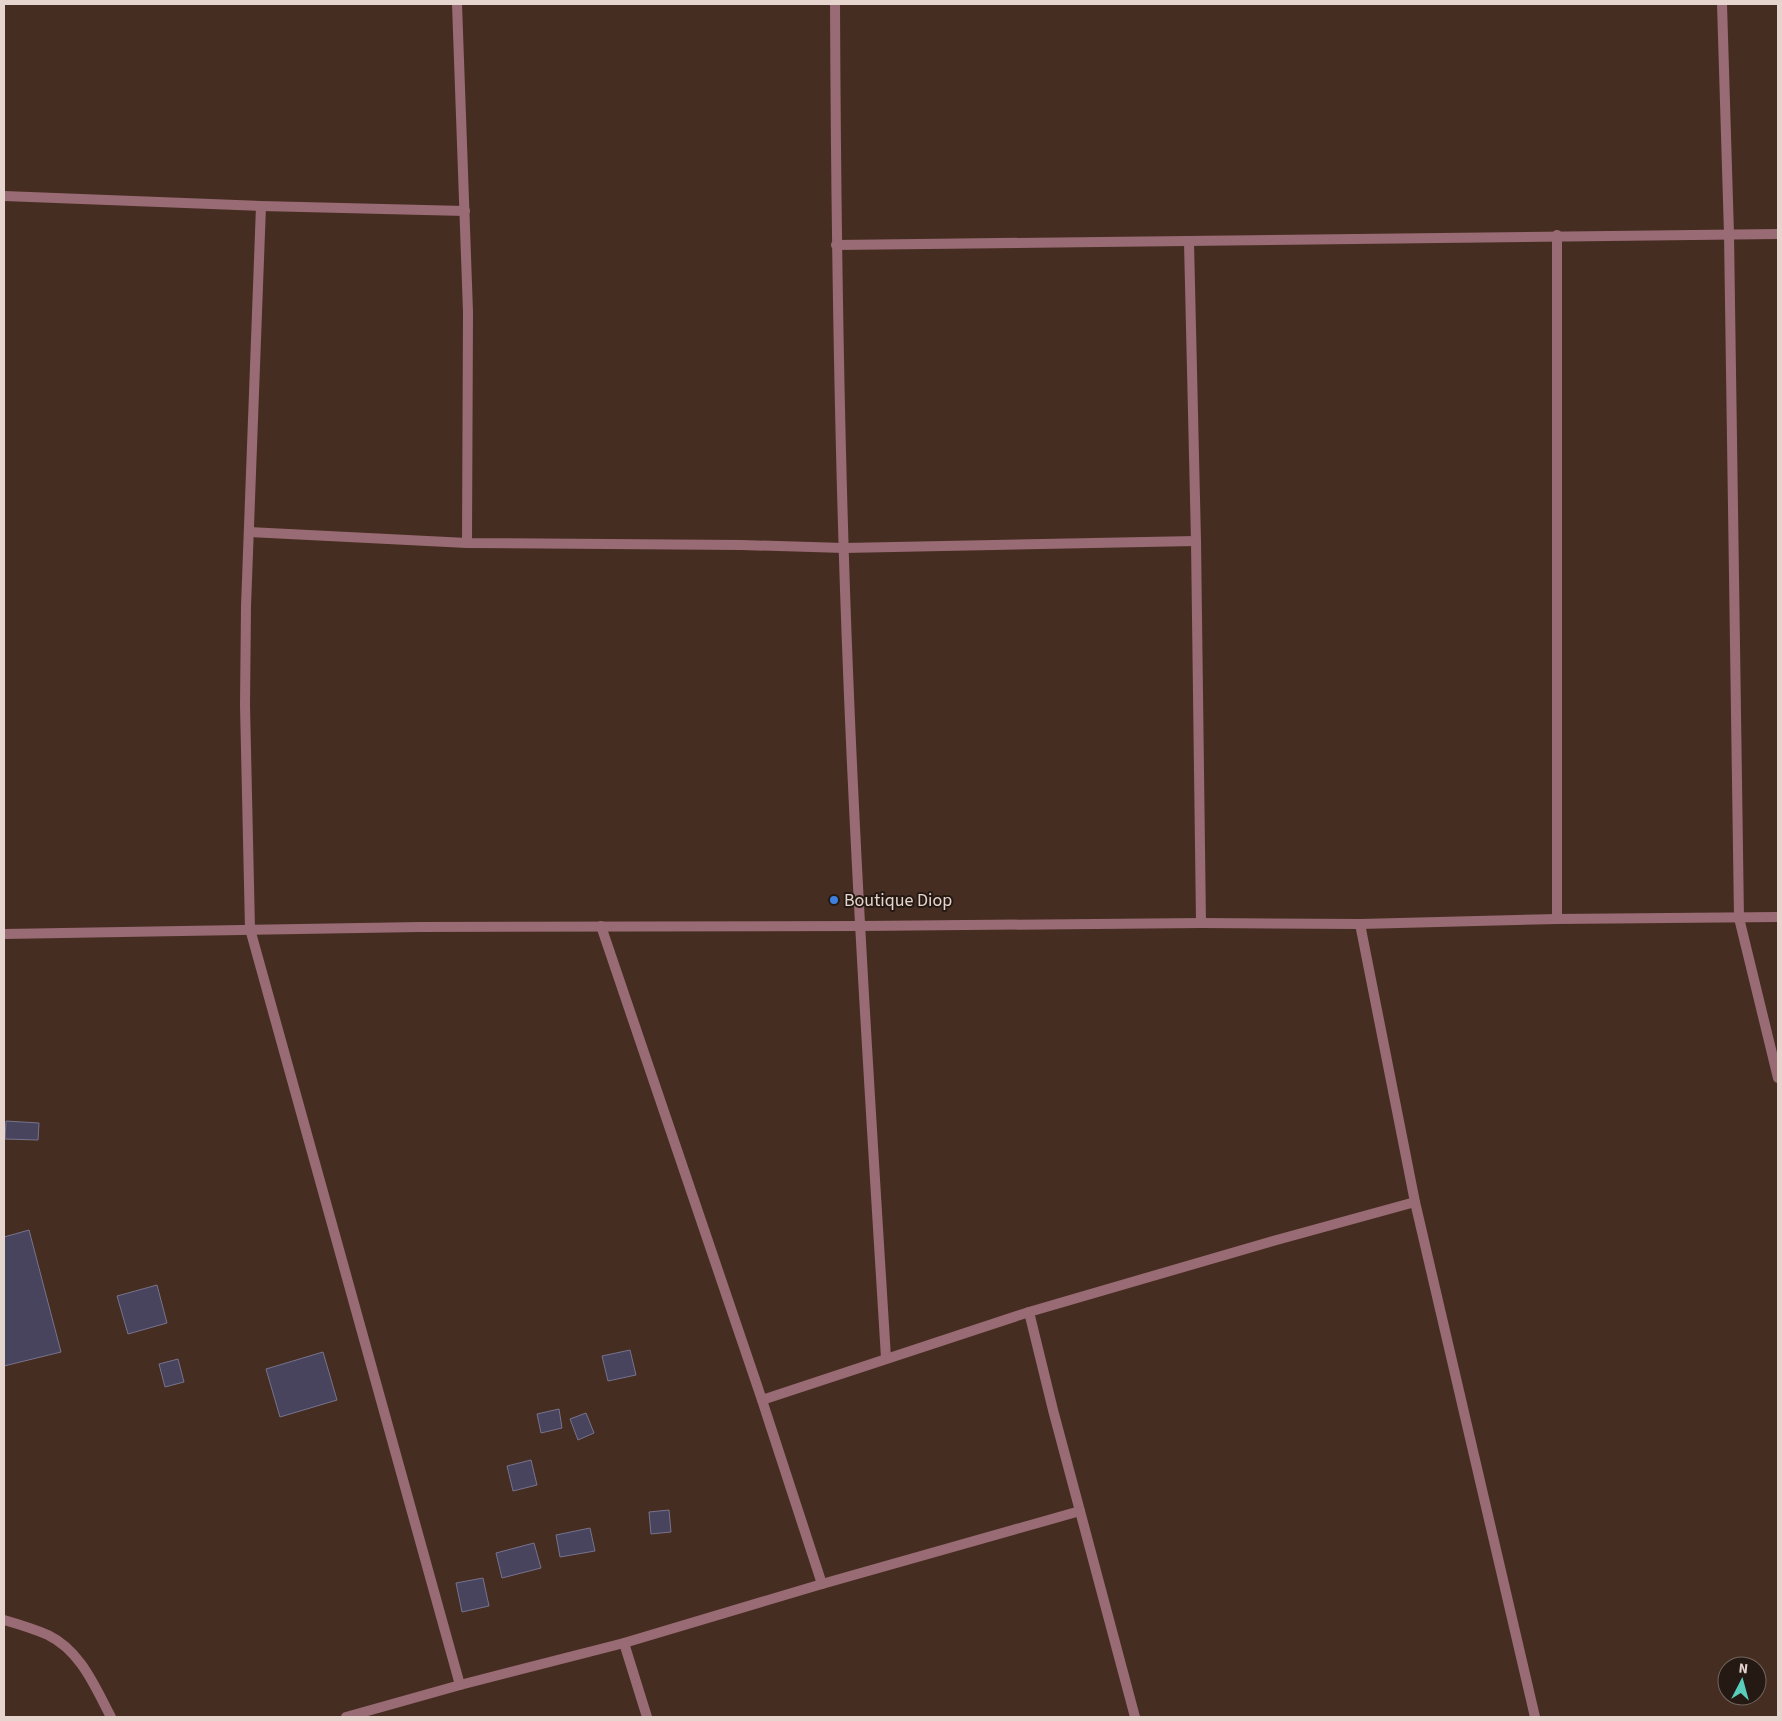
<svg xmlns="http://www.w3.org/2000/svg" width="1782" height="1721" viewBox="0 0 1782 1721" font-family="'Source Sans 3',sans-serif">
  <rect width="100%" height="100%" fill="#462d21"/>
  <g fill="#48445d" stroke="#77738e">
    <polygon points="6,1121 39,1123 38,1140 5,1139"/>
    <polygon points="29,1230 61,1352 4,1366 4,1237"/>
    <polygon points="157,1285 167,1323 128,1334 117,1296"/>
    <polygon points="630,1350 636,1375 608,1381 602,1356"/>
    <polygon points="323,1352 337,1400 280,1417 266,1369"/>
    <polygon points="178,1359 184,1382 165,1387 159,1364"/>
    <polygon points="559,1409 562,1428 541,1433 537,1414"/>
    <polygon points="586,1413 594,1433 578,1440 570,1419"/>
    <polygon points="531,1460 537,1485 513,1491 507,1466"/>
    <polygon points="669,1510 671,1532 651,1534 649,1512"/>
    <polygon points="590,1528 595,1551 560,1557 556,1535"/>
    <polygon points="534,1543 541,1568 502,1578 496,1553"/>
    <polygon points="483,1578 489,1606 462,1612 456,1583"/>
  </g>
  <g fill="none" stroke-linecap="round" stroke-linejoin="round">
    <g stroke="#996b74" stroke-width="10">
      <polyline points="457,4 468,312 467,543"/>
      <path d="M835,4C836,226 839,449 848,671C857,900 872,1129 886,1358"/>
      <polyline points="1722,4 1729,234 1739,918 1778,1078"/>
      <polyline points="4,196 261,206 465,211"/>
      <polyline points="261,206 246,606 245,705 250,929 460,1685"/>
      <polyline points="1557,235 1557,919"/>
      <polyline points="1189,242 1196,541 1201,923"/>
      <polyline points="836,245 1778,234"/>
      <polyline points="249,532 467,543 742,545 844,548 1196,541"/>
      <polyline points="1360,924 1415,1202 1535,1717"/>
      <polyline points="601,926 762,1400 822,1584"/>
      <polyline points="1029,1312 1053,1410 1135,1717"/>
      <polyline points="762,1400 1029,1312 1273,1241 1415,1202"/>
      <path d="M4,1620C18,1624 34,1629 48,1635C81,1651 95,1687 111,1717"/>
      <polyline points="624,1643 647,1717"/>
      <polyline points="346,1717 460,1685 624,1643 822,1584 1080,1511"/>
    </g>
    <polyline stroke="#996b74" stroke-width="10" points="4,934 420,927 860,926 1201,923 1360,924 1557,919 1778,917"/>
  </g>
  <circle fill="#3f7fe0" stroke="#241913" stroke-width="2" cx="834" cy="900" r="5"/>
  <g text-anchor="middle" stroke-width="4" stroke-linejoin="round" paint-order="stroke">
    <g font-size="18" fill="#e6d5ce" stroke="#241913" text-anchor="start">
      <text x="844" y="906">Boutique Diop</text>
    </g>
  </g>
  <rect width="1782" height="1721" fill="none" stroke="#e6d5ce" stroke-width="10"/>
  <g transform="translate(1742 1681) rotate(6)"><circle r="24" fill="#241913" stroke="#72645e"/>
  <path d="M0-4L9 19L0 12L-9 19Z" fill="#5acebc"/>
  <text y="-8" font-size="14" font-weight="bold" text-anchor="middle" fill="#e6d5ce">N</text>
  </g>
</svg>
